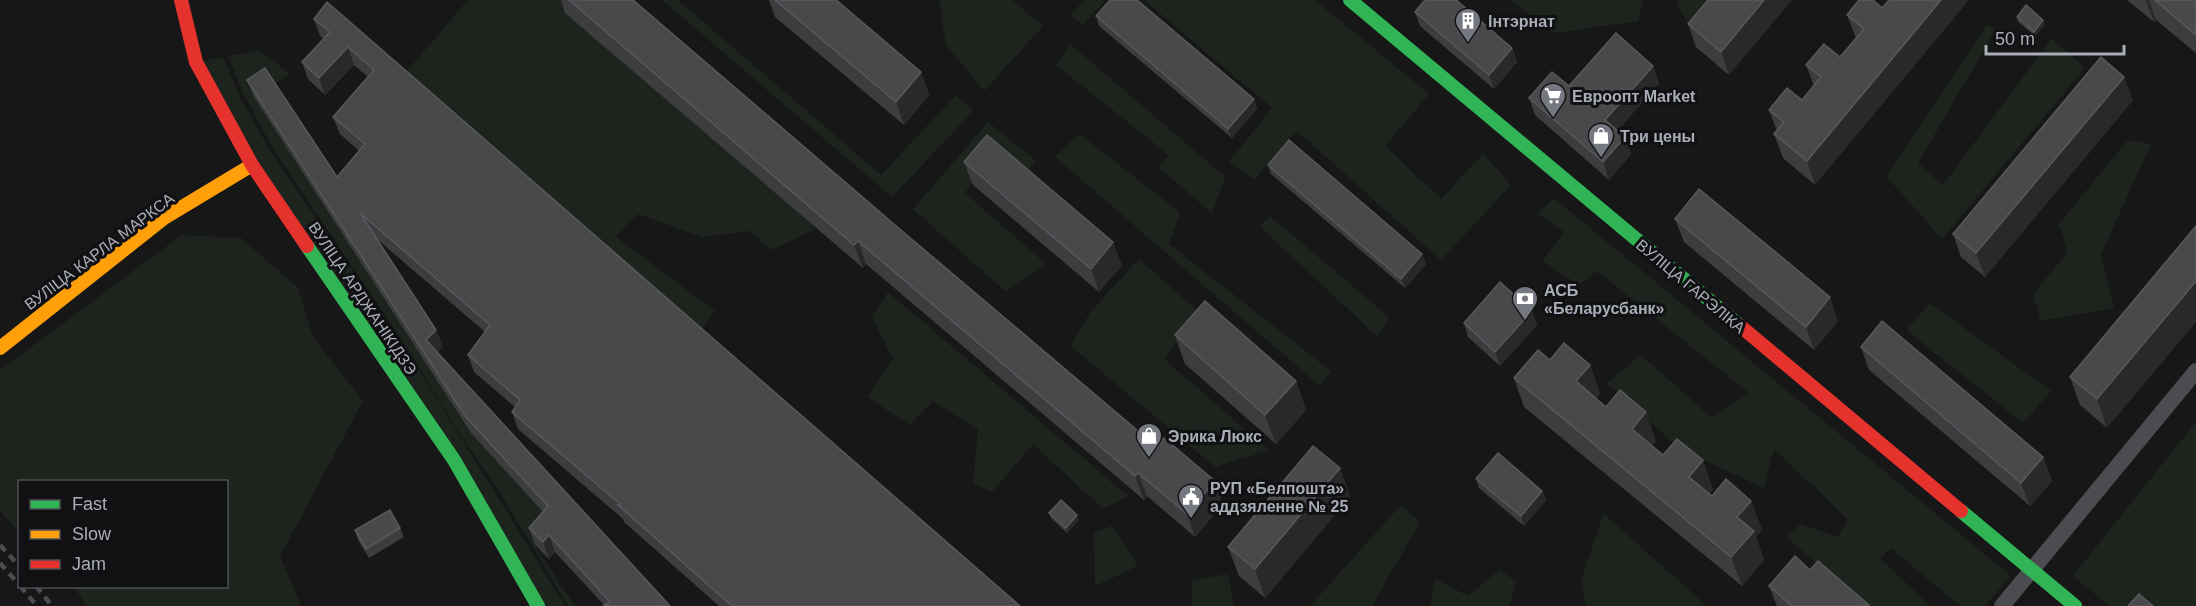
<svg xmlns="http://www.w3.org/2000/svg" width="2196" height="606" viewBox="0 0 2196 606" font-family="Arial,sans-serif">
  <rect width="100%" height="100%" fill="#171717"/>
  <g fill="#1d241e">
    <polygon points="468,0 576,0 816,229 771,250 750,231 703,237 637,214 616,237 715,311 696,336 401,78"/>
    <polygon points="662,0 678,0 881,175 956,95 974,110 892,197"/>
    <polygon points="939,0 1012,0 1043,26 984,91 946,45"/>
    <polygon points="1084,0 1106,0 1083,25 1071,15"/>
    <polygon points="1144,0 1315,0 1429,94 1385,146 1441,199 1483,154 1511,185 1441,260 1297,131 1255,179 1229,162 1272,108"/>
    <polygon points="1511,0 1643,0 1638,21 1554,33"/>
    <polygon points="1678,0 1719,0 1694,31 1676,5"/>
    <polygon points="1987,25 1996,29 1918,163 1943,185 2052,38 2085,68 1942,239 1886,176"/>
    <polygon points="1070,44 1225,177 1212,213 1158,167 1169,155 1056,65"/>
    <polygon points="259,50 290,74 254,97 471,433 554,523 535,546 575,606 568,606 500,493 452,422 407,348 273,149 243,93 228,56"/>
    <polygon points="223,57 240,97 271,152 406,349 565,606 538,606 196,62"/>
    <polygon points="988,122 1036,161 1027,170 993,148 965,193 1046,264 1005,291 913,209"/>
    <polygon points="1079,134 1180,212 1169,244 1331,371 1320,386 1055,157"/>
    <polygon points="2128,140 2151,144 2101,254 2114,308 2041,321 2033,294 2068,252 2059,224"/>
    <polygon points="1554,198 2011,576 1985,606 1960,606 1891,548 1880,559 1931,606 1866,606 1786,537 1801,524 1837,537 1848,519 1774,449 1764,488 1680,449 1607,383 1641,355 1711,417 1749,393 1597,271 1579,285 1542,261 1564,232 1538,214"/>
    <polygon points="1270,216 1389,317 1378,337 1260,227"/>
    <polygon points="182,235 241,238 298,288 313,337 363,401 280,556 301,606 87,606 74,587 226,586 226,482 20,482 19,531 0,511 0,370"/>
    <polygon points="1139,259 1200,313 1164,359 1269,450 1215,467 1071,346 1091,311"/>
    <polygon points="888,292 1128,496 1103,509 1033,444 992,492 973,484 978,430 933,401 910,425 867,397 893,359 872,317"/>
    <polygon points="1930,303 2051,391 2023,423 1906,330"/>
    <polygon points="2196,422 2196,606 2110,606 2073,576"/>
    <polygon points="1401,505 1420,522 1372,606 1310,606"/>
    <polygon points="1603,514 1604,514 1707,606 1586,606 1581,581"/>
    <polygon points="1112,526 1138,566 1095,586 1094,533"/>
    <polygon points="1499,570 1516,581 1509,606 1430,606 1435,579 1468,596"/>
    <polygon points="1228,574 1234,606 1192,606 1192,580"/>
  </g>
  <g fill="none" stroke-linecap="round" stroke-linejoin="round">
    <polyline stroke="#4b4c50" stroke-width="16" points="2002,606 2196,371"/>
    <g stroke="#30b455" stroke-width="14">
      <polyline points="1350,0 1739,325"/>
      <polyline points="307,246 454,460 538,606"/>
      <polyline points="1961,511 2075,606"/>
    </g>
    <polyline stroke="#ff9f0a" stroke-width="14" points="0,348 164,218 252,165"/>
    <g stroke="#e5322d" stroke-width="14">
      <polyline points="181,0 196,62 252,165 307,246"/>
      <polyline points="1739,325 1961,511"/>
    </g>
    <g stroke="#4b4c4f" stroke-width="4.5" stroke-dasharray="8 6" stroke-linecap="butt">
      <polyline points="0,545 20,567"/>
      <polyline points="0,563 20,586"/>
      <polyline points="20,586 37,606"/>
      <polyline points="36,586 52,606"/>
    </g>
  </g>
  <g fill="#3d3d3f">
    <polygon points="561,0 633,0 902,231 1223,504 1195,537 1147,496 1144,500 866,264 863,268 565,13"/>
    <polygon points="769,0 836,0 921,72 929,95 904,125 775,17"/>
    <polygon points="1708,0 1729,75 1696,47 1688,24"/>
    <polygon points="1873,0 1815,185 1783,158 1774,134 1777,131 1769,110 1802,100 1814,86 1806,65 1840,57 1856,38 1847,15"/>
    <polygon points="2127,0 2196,0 2196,53 2156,20 2154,22"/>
    <polygon points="1415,12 1512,48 1517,62 1494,89 1420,26"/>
    <polygon points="1096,16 1254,99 1257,109 1232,138 1099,26"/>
    <polygon points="2017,17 2045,25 2035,36 2018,22"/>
    <polygon points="314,19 1020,606 719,606 624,522 623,519 518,429 512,412 515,407 474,372 468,355 485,332 377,239 436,330 443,347 437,352 670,606 604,605 555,552 549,559 535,545 529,528 543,512 471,433 254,97 247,80 337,177 359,151 340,134 333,117 368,77 354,65 325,95 308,79 302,62 324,39 320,36"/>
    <polygon points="1653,66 1659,83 1618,130 1625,137 1631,154 1609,180 1535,115 1529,98 1569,86"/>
    <polygon points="2133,100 1985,277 1961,257 1953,234"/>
    <polygon points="964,162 1122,265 1099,292 973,185"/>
    <polygon points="1268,165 1422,254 1426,264 1405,288 1271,174"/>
    <polygon points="1675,219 1838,321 1814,350 1684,242"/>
    <polygon points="2196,226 2107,428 2080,405 2070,377"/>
    <polygon points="1532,311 1537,325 1500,366 1468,337 1464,323"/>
    <polygon points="1175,335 1296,381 1306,410 1276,444 1185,364"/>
    <polygon points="1861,347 2043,457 2052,481 2030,506 1869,370"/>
    <polygon points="1550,360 1590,365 1600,394 1596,399 1606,407 1656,441 1652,446 1663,455 1713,489 1709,494 1712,496 1751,501 1762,530 1756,537 1764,560 1742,586 1524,407 1514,378"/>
    <polygon points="1340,468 1350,497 1265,598 1239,576 1228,547"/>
    <polygon points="1476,479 1542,491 1546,500 1524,526 1479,488"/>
    <polygon points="1049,513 1079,520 1067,533 1051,518"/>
    <polygon points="400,528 404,537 369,558 358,540 355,530"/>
    <polygon points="1810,570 1869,606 1777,606 1769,586"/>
  </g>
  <g fill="#29292a">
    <polygon points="1764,0 1792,0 1729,75 1721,52"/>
    <polygon points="1941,0 1969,0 1815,185 1807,161"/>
    <polygon points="2146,0 2149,0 2156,20 2154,22"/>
    <polygon points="2043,20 2045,25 2035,36 2034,32"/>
    <polygon points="348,47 354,65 325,95 319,78"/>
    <polygon points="1512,48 1517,62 1494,89 1489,75"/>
    <polygon points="1653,66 1659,83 1612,137 1605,120"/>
    <polygon points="921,72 929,95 904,125 896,102"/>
    <polygon points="2124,77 2133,100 1985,277 1976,253"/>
    <polygon points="1254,99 1257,109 1232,138 1228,129"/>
    <polygon points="1625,137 1631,154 1609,180 1603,162"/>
    <polygon points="858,241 866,264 863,268 854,245"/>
    <polygon points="1113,242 1122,265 1099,292 1091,269"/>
    <polygon points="1422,254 1426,264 1405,288 1401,279"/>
    <polygon points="2196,281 2196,322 2107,428 2097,399"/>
    <polygon points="1830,297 1838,321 1814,350 1806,327"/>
    <polygon points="1532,311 1537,325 1500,366 1495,352"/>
    <polygon points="436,330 443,347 433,357 426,340"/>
    <polygon points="1590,365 1600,394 1587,410 1576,381"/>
    <polygon points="1296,381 1306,410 1276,444 1265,415"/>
    <polygon points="1646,412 1656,441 1642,457 1632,429"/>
    <polygon points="2043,457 2052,481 2030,506 2021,483"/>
    <polygon points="1703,460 1713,489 1699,506 1689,477"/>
    <polygon points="1340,468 1350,497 1265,598 1255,569"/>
    <polygon points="1138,473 1147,496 1144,500 1135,476"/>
    <polygon points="1215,481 1223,504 1195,537 1187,514"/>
    <polygon points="1542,491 1546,500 1524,526 1521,516"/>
    <polygon points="1751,501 1762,530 1756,537 1764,560 1742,586 1731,557 1737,517"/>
    <polygon points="1077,515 1079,520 1067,533 1066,528"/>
    <polygon points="549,535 555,552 549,559 543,542"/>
  </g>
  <g fill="#49494c" stroke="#58595d" stroke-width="1.5">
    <polygon points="569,0 633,0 902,231 1157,447 1164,438 1215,481 1187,514 1138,473 1135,476 858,241 854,245"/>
    <polygon points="775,0 836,0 921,72 896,102"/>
    <polygon points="1110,0 1137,0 1254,99 1228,129 1096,16"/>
    <polygon points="1425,0 1456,0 1512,48 1489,75 1415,12"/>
    <polygon points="1708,0 1764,0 1721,52 1688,24"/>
    <polygon points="1859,0 1873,0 1882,8 1889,0 1941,0 1807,161 1774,134 1784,122 1769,110 1787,88 1802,100 1821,77 1806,65 1824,44 1840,57 1864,29 1847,15"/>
    <polygon points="2155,0 2196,0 2196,35"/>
    <polygon points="327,2 1020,606 732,606 618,505 620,504 512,412 520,400 468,355 490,325 360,213 436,330 426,340 670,606 603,606 610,602 549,535 543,542 529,528 548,506 465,416 247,80 265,68 337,177 365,144 333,117 374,70 348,47 319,78 302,62 330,32 314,19"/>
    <polygon points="2026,5 2043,20 2034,32 2017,17"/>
    <polygon points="1616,33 1653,66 1605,120 1625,137 1603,162 1529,98 1552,72 1569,86"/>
    <polygon points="2101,57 2124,77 1976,253 1953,234"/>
    <polygon points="987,135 1113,242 1091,269 964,162"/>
    <polygon points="1289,140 1422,254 1401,279 1268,165"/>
    <polygon points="1699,189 1830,297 1806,327 1675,219"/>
    <polygon points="2196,226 2196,281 2097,399 2070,377"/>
    <polygon points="1500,282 1532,311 1495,352 1464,323"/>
    <polygon points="1205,301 1296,381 1265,415 1175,335"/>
    <polygon points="1882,321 2043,457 2021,483 1861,347"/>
    <polygon points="1564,343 1590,365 1576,381 1606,407 1620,390 1646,412 1632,429 1663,455 1677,439 1703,460 1689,477 1712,496 1726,479 1751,501 1737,517 1754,531 1731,557 1514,378 1538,350 1550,360"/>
    <polygon points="1313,446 1340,468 1255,569 1228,547"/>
    <polygon points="1498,453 1542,491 1521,516 1476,479"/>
    <polygon points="1061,500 1077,515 1066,528 1049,513"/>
    <polygon points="390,510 400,528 366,549 355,530"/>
    <polygon points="1795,556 1810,570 1818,561 1869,605 1868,606 1792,606 1769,586"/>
    <polygon points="2139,594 2153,606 2128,606"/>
  </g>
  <defs>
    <symbol id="building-pin" viewBox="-11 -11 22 30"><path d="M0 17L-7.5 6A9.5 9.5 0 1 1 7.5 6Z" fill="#757880" stroke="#111113"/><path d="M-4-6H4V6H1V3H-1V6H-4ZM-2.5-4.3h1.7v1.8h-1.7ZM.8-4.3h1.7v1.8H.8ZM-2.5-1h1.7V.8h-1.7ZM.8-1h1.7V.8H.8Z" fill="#fff"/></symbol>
    <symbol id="supermarket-pin" viewBox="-11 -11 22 30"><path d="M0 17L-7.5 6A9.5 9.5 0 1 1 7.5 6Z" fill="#757880" stroke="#111113"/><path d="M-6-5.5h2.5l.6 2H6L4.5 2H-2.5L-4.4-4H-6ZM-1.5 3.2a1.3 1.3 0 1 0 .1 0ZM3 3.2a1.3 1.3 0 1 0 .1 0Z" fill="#fff"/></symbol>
    <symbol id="shop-pin" viewBox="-11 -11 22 30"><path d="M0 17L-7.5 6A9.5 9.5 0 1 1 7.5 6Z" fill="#757880" stroke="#111113"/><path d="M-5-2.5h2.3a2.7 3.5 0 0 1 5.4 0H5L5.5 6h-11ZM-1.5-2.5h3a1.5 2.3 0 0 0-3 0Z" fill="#fff"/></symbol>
    <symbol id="bank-pin" viewBox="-11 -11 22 30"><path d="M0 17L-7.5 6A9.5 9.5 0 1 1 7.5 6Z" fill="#757880" stroke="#111113"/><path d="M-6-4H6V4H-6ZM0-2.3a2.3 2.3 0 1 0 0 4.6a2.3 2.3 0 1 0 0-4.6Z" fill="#fff"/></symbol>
    <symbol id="civic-pin" viewBox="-11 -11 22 30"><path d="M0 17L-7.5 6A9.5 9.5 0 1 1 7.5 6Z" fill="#757880" stroke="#111113"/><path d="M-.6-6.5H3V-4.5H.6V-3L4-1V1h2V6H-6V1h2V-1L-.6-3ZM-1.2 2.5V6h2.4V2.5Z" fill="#fff"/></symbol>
  </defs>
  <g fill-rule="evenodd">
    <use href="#building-pin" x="1453" y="6" width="30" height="40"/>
    <use href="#supermarket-pin" x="1538" y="81" width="30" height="40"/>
    <use href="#shop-pin" x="1586" y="121" width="30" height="40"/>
    <use href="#bank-pin" x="1510" y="284" width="30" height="40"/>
    <use href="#shop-pin" x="1134" y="421" width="30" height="40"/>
    <use href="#civic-pin" x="1176" y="482" width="30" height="40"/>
  </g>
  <g text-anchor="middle" stroke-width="6" stroke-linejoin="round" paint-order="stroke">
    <g font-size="16" font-weight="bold" fill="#a8adb8" stroke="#111113" text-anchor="start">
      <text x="1488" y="27">Інтэрнат</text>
      <text x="1572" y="102">Евроопт Market</text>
      <text x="1620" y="142">Три цены</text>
      <text x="1544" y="296">АСБ<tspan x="1544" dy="18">«Беларусбанк»</tspan></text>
      <text x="1168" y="442">Эрика Люкс</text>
      <text x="1210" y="494">РУП «Белпошта»<tspan x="1210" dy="18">аддзяленне № 25</tspan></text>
    </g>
    <g font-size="16" fill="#a8adb8" stroke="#111113">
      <text transform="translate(99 251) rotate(-37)" y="6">ВУЛІЦА КАРЛА МАРКСА</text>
      <text transform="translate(1691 286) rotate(40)" y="6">ВУЛІЦА ГАРЭЛІКА</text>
      <text transform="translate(363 298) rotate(56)" y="6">ВУЛІЦА АРДЖАНІКІДЗЭ</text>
    </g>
  </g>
  <rect x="18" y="480" width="210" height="108" fill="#111113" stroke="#4d4f55" stroke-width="1.5"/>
  <rect x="30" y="500" width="30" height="9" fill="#30b455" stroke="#4d4f55" stroke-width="1.5"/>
  <text x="72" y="510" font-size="18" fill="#a8adb8">Fast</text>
  <rect x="30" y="530" width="30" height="9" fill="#ff9f0a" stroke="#4d4f55" stroke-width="1.5"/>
  <text x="72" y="540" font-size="18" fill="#a8adb8">Slow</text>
  <rect x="30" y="560" width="30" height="9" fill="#e5322d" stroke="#4d4f55" stroke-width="1.5"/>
  <text x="72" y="570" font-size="18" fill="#a8adb8">Jam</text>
  <path d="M1986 45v9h138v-9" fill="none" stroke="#a8adb8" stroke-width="3"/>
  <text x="1995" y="45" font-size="18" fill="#a8adb8" stroke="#111113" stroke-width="4.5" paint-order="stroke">50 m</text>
</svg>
